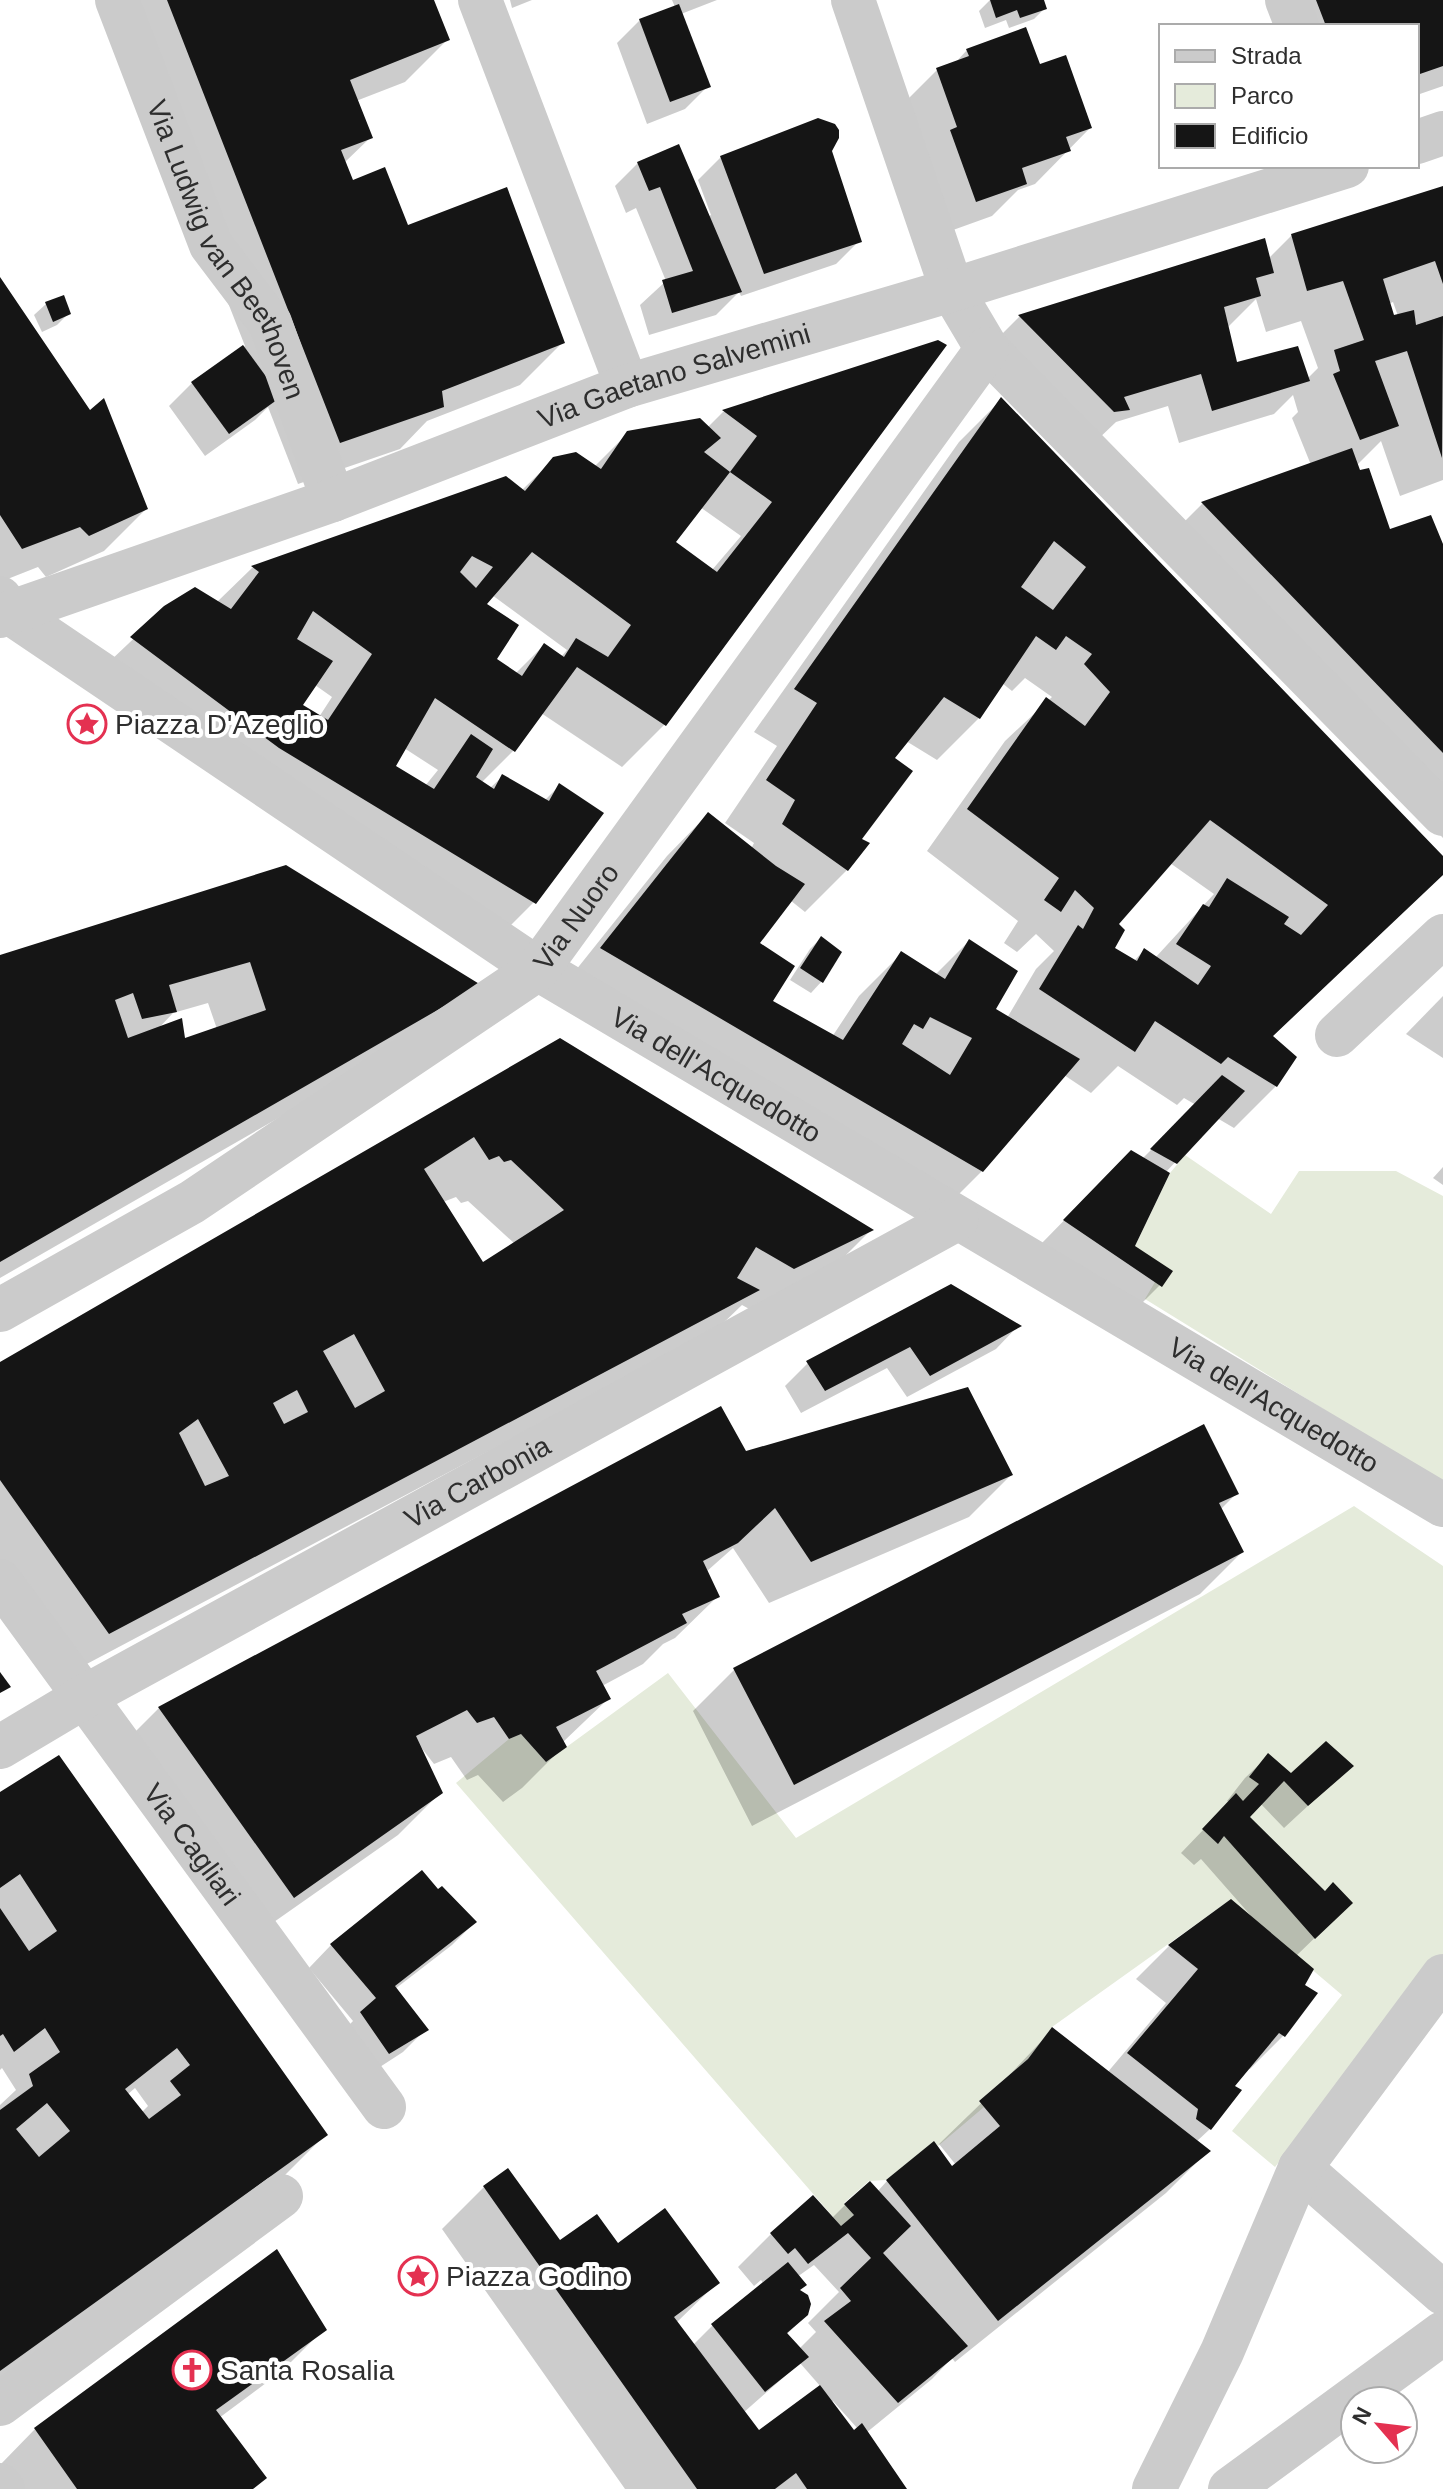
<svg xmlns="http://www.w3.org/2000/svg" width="1443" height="2489" viewBox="0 0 1443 2489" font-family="Arial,sans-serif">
  <rect width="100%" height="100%" fill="#fff"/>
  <g fill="#e5ebdb">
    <polygon points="1185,1155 1271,1214 1299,1171 1396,1171 1443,1196 1443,1483 1145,1299 1155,1282 1135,1246 1170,1173"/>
    <polygon points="1354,1506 1443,1566 1443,1954 1275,2167 1232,2131 1342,1995 1230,1900 1052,2027 1028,2059 979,2101 984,2107 938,2146 934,2142 886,2180 869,2181 844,2203 854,2215 841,2226 456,1783 509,1739 521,1734 546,1762 668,1673 796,1838"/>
  </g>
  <g fill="#0003" fill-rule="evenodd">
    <polygon points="109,0 432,0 447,40 405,82 356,101 371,137 344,163 352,183 562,343 520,385 427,421 400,449 298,484 268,407 255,420 205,456 169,406 192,383 245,346"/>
    <polygon points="510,0 532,0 512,8"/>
    <polygon points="672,0 717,0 681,14 708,86 685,109 647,124 617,43 640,20 675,7"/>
    <polygon points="990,0 1042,0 1045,8 1034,19 1009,28 1006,20 985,28 979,11"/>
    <polygon points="1281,0 1443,0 1443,86 1417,95 1417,26 1281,26"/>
    <polygon points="967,50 1038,67 1090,128 1035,184 1018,190 992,216 942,234 904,103 937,70 955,63"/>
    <polygon points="721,157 859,241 836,264 741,296 739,292 716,315 649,335 640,305 666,281 636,208 626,213 615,186 638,163 708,217 711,215 698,180"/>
    <path d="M1443,188V480L1400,496L1381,441L1356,466L1389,532L1443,549V838L1161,545L1202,504L1311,465L1292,418L1298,412L1293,395L1274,414L1179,443L1168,406L1116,422L1094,443L986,350L1019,317L1264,240L1268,259L1292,235ZM1256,299L1266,332L1301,321L1318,368L1307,379L1235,365L1227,328ZM1393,302L1398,316L1393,317L1388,304Z"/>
    <polygon points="0,281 146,509 104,551 46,577 38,567 0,582"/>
    <polygon points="63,297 69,313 57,325 42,332 34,315 46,304"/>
    <path d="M938,342L810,529L664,725L622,767L541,713L513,751L481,783L490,788L503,776L544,801L559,786L534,902L492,944L90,680L166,608L217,602L252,568L505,478L521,491L554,459L594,467L628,433L707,428L723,412ZM700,507L741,536L712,570L673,543ZM492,595L567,650L561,657L544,645L515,674L494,660L484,604ZM315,685L332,697L319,717L300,706ZM404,748L438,770L425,786L393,767Z"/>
    <path d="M1001,400L1443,858V872L1272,1037L1294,1057L1276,1086L1234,1128L1217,1118L1165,1173L1133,1247L1160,1285L1137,1308L1041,1244L1131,1152L1142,1159L1196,1105L1184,1098L1177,1105L1118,1066L1091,1093L1064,1075L982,1171L940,1213L560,990L667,856L708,814L751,849L754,843L725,823L777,746L754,732L959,442ZM1025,678L1052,697L1005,741L927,851L1018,921L1004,943L1017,952L1036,934L1054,951L1036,969L1007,1018L993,1009L969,941L935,975L901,954L859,996L832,1037L770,1001L757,943L790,900L805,912L847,870L892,758L906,741L937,760L979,718L1002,683L1012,691ZM1170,863L1214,894L1155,958L1144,950L1134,961L1112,949L1116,925Z"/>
    <path d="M285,867L478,986L437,1027L0,1278V957ZM208,1003L217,1029L184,1040L157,1030L173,1013Z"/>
    <polygon points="821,938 822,981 811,993 790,980 810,949"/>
    <polygon points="1443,996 1443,1058 1406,1034"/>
    <path d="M560,1040L871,1230L830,1271L751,1310L742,1305L715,1331L66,1675L0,1581V1364ZM456,1197L461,1203L468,1201L515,1244L482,1265L443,1202Z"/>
    <polygon points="1443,1167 1443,1185 1433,1178"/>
    <polygon points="1018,1326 996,1349 907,1397 887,1368 801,1413 785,1386 808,1363"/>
    <polygon points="745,1454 1011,1475 969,1517 769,1603 733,1548 706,1572 717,1597 675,1638 663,1644 643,1664 602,1686 608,1699 562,1743 564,1746 522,1788 503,1802 478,1775 467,1780 451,1757 434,1764 420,1746 440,1793 398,1835 251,1938 117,1750 159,1708"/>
    <polygon points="1237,1493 1220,1510 1242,1552 1200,1594 752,1826 693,1711 735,1669"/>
    <path d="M1268,1756L1291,1775L1351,1766L1284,1828L1260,1803L1248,1817L1327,1926L1295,1957L1302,1985L1315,1994L1283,2036L1250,2069L1247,2068L1232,2086L1210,2129L1196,2142L1208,2151L1166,2193L955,2362L952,2358L932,2379L866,2433L905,2489H625L442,2229L484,2187L559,2243L618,2245L718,2282L676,2323L693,2345L712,2326L764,2284L761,2280L754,2286L738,2267L771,2234L832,2218L845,2205L877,2192L887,2181L952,2168L956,2165L939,2144L999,2086L1052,2030L1107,2073L1166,2003L1136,1979L1169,1946L1230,1902L1252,1917L1201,1859L1194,1865L1181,1853L1230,1802L1227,1801L1245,1778ZM814,2265L839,2292L808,2323L816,2332L799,2349L786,2335L807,2314L798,2291L797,2277ZM800,2363L821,2387L758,2433L743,2413ZM833,2401L858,2429L854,2433L831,2403Z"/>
    <path d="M0,1794L325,2135L283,2177L0,2380V2105L16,2090L2,2068L0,2070ZM135,2088L148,2106L141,2113L127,2095Z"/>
    <polygon points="475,1922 452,1945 395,1989 426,2029 403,2052 366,2076 338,2036 353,2021 309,1968 331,1945"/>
    <polygon points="324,2329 282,2371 219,2418 253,2489 6,2489 0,2465 35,2429"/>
  </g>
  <g fill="#151515" fill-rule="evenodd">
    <polygon points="167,0 434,0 450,40 350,80 373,138 341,150 353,180 385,167 408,225 507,187 565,343 442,391 444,407 340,443"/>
    <polygon points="990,0 1044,0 1047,9 1020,18 1017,10 996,18"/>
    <polygon points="1316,0 1443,0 1443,66 1417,75 1417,26 1326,26"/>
    <polygon points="679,4 711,87 670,102 639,19"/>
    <polygon points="1026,27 1040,64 1066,55 1092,128 1066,137 1071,151 1022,168 1027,184 976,202 950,130 957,127 936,68 969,56 966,49"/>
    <polygon points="818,118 835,124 839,130 839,138 832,151 862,242 764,274 720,156"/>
    <polygon points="679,144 742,292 672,313 662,280 693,271 660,187 649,191 637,162"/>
    <polygon points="1443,186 1443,284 1435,261 1383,279 1394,315 1414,310 1416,325 1443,316 1442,458 1407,351 1375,361 1399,426 1360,440 1333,374 1340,371 1334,350 1364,340 1343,281 1307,291 1291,234"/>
    <polygon points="1265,238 1274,273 1256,278 1261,296 1224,307 1237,362 1298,346 1310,381 1212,411 1201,374 1124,397 1130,410 1114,412 1018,315"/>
    <polygon points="0,277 90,410 104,398 148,509 89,536 80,527 22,549 0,515"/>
    <polygon points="64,295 71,314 53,322 45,302"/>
    <path d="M938,340L947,345L666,726L577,667L515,752L435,698L396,766L434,789L471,734L493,749L476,777L494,789L502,774L549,801L559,783L604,813L536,904L279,748L130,637L164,606L195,587L231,609L259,572L251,566L506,476L525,491L553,457L576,452L601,469L627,431L700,418L721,438L704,452L730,472L676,542L717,572L772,502L730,472L757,436L722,410ZM532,552L631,625L608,657L576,638L564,657L544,643L522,676L497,659L519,625L487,604ZM472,556L493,567L476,588L460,572ZM313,611L372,654L328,720L303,705L333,661L297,639Z"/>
    <polygon points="243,345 281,397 229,434 191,382"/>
    <path d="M1001,397L1443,856V875L1273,1036L1297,1057L1277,1087L1228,1057L1221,1064L1155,1021L1135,1052L1039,989L1078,925L1083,929L1094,908L1075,890L1061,912L1044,900L1059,878L967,809L1046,697L1085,726L1110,692L1084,664L1092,654L1066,636L1056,650L1036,636L980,719L944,697L895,758L913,771L862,839L870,843L848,871L782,824L795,800L766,780L817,703L794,689ZM1054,541L1086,567L1053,610L1021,587ZM1210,820L1328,905L1301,935L1284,924L1289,917L1227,878L1209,907L1203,904L1176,944L1211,966L1198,985L1144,948L1137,961L1115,948L1125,930L1119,924Z"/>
    <polygon points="1352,448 1360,470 1369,468 1390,529 1431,515 1443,544 1443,753 1201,502"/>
    <path d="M708,812L776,866L805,884L760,943L795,966L773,1001L843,1040L901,951L945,979L969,939L1018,971L996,1009L1080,1059L983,1172L600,948ZM930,1017L972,1038L950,1075L902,1044L914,1024L923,1029Z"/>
    <path d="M286,865L481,985L0,1262V955ZM250,962L266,1010L185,1038L182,1018L128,1038L115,1000L133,993L142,1019L177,1012L169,985Z"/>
    <polygon points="821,936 842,952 823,983 800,968"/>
    <path d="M560,1038L874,1230L794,1269L756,1247L737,1278L760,1290L109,1634L0,1480V1362ZM474,1137L489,1160L499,1156L504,1162L511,1160L564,1210L483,1262L424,1169ZM354,1334L385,1391L355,1408L323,1351ZM297,1390L308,1412L284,1424L273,1403ZM198,1419L229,1476L205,1486L179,1433Z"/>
    <polygon points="1222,1075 1245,1091 1177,1164 1150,1149"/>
    <polygon points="1131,1150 1170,1173 1135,1246 1173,1271 1162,1287 1063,1220"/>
    <polygon points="951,1284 1022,1326 930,1376 910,1347 825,1391 806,1361"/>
    <polygon points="968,1387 1013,1475 811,1562 775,1508 738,1543 703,1561 720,1597 682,1614 687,1623 596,1671 611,1699 556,1727 567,1747 546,1762 521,1734 509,1739 494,1717 477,1723 467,1710 416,1736 443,1793 294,1898 158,1707 721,1406 746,1451"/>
    <polygon points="1204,1424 1239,1494 1219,1503 1244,1552 794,1785 733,1668"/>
    <polygon points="0,1672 11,1687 0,1693"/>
    <polygon points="1326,1741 1354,1766 1308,1806 1284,1781 1250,1817 1325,1891 1333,1882 1353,1903 1315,1939 1224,1836 1218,1844 1202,1829 1236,1793 1243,1801 1259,1784 1249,1777 1268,1753 1291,1773"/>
    <path d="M59,1755L328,2135L0,2371V2110L33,2086L29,2074L60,2052L45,2028L14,2052L3,2034L0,2036V1908L29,1951L57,1931L20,1874L0,1888V1792ZM177,2048L190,2065L170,2081L181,2095L149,2119L125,2089ZM47,2103L70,2131L39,2157L16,2129Z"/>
    <polygon points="422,1870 438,1889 442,1886 477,1922 395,1986 429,2030 389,2054 360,2012 376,1998 330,1944"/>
    <polygon points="1231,1899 1314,1969 1305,1985 1318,1993 1285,2037 1279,2033 1235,2086 1242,2090 1211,2130 1196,2119 1198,2109 1127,2053 1198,1969 1168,1945"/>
    <polygon points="1052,2027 1211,2151 998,2321 886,2180 934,2141 952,2166 1000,2126 979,2101 1028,2059"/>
    <polygon points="508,2168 560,2240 597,2214 618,2243 665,2208 720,2283 674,2317 759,2430 820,2385 854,2430 862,2423 907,2489 807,2489 796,2473 775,2489 697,2489 483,2186"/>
    <polygon points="870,2181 911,2226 883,2253 968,2346 898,2403 824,2321 851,2301 840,2288 871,2258 848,2233 808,2264 795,2248 788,2254 770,2233 813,2195 841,2226 854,2215 844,2204"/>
    <polygon points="277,2249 327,2330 216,2410 267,2478 253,2489 77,2489 34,2428"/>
    <polygon points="788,2262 807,2285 800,2290 808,2295 811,2304 808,2315 787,2333 809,2357 765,2392 711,2324"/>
  </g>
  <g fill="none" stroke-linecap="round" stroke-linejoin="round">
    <g stroke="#cbcbcb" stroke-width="44">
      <path id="s1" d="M117,0L211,245L270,323L333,500"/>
      <polyline points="480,0 627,386"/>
      <polyline points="853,0 952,290 987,349 1443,814"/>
      <polyline points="1287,0 1297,26"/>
      <polyline points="1417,142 1443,133"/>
      <path id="s2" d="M0,598L9,612L538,969L1443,1505"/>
      <path id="s3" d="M0,616L333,500L627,386L952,290L1347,166"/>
      <polyline points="1337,1035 1443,936"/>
      <path id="s4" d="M0,1310L192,1202L538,969L987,349"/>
      <path id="s5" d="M0,1581L384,2107"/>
      <path id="s6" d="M0,1747L84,1697L957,1219"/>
      <polyline points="1300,2168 1443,2293"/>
      <polyline points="0,2404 281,2196"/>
      <polyline points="0,2485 3,2489"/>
      <polyline points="1154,2489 1222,2352 1300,2168 1443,1976"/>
      <polyline points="1230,2489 1443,2333"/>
    </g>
  </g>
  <defs>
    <symbol id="sight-ring" viewBox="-11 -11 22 22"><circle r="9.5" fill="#fff" stroke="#e43151" stroke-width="1.5"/><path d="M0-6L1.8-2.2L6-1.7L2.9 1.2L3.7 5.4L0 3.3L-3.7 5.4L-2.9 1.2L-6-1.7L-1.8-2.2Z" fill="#e43151"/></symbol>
    <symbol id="church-ring" viewBox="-11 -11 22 22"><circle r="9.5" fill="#fff" stroke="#e43151" stroke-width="1.5"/><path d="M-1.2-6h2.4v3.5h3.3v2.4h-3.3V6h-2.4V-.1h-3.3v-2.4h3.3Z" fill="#e43151"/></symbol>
  </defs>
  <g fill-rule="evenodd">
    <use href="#sight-ring" x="65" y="702" width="44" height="44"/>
    <use href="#sight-ring" x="396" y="2254" width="44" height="44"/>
    <use href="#church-ring" x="170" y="2348" width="44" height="44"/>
  </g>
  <g text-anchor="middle" stroke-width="8" stroke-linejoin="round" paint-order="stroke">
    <g font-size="28" fill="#2e2e2e" stroke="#fff">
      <text dy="10" stroke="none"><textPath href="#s1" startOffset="274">Via Ludwig van Beethoven</textPath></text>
      <text dy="10" stroke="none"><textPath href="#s3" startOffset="716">Via Gaetano Salvemini</textPath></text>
      <text dy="10" stroke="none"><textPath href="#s4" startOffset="702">Via Nuoro</textPath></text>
      <text dy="10" stroke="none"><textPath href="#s2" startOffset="862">Via dell'Acquedotto</textPath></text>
      <text dy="10" stroke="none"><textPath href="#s2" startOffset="1510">Via dell'Acquedotto</textPath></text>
      <text dy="10" stroke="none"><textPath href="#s6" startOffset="546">Via Carbonia</textPath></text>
      <text dy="10" stroke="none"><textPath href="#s5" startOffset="326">Via Cagliari</textPath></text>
    </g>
    <g font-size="28" fill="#2e2e2e" stroke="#fff" text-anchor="start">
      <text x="115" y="734">Piazza D'Azeglio</text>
      <text x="446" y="2286">Piazza Godino</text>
      <text x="220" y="2380">Santa Rosalia</text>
    </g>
  </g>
  <rect x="1159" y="24" width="260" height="144" fill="#ffffff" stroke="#ababab" stroke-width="2"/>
  <rect x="1175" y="50" width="40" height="12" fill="#cbcbcb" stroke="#ababab" stroke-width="2"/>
  <text x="1231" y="64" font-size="24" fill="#2e2e2e">Strada</text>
  <rect x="1175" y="84" width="40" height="24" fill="#e5ebdb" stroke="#ababab" stroke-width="2"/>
  <text x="1231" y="104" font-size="24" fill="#2e2e2e">Parco</text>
  <rect x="1175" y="124" width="40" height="24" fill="#151515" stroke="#ababab" stroke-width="2"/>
  <text x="1231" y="144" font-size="24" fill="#2e2e2e">Edificio</text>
  <g transform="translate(1379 2425) rotate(298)"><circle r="38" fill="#ffffff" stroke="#ababab" stroke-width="2"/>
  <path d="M0-6L14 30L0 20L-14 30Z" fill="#e43151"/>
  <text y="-12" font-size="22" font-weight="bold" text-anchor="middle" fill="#2e2e2e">N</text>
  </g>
</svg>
